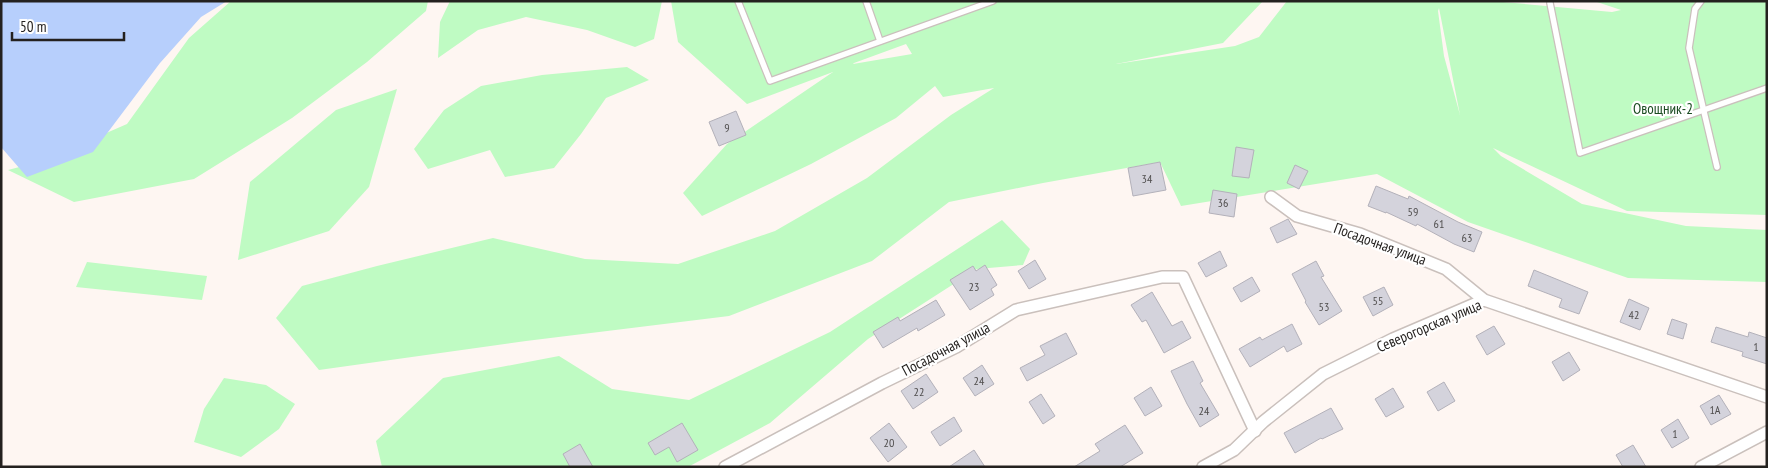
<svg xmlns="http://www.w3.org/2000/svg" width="1768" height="468" viewBox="0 0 1768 468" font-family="'PT Sans Narrow',sans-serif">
  <rect width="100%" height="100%" fill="#fef6f2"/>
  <g fill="#bffbc3" fill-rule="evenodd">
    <polygon points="231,1 428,1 426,11 367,62 292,118 194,179 74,202 8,170 42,161 127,124 189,38"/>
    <polygon points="450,1 662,1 654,39 635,47 587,30 526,17 478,30 438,58 440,22"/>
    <path d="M671,1H1263L1223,43L1116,64L1235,46L1259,37L1287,1H1492L1612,12L1621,10L1594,1H1767V215L1627,211L1493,148L1501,156L1582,204L1686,226L1767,230V282L1628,278L1468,222L1377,174L1181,206L1160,162L1043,183L949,202L872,261L729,316L526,341L319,370L276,318L302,286L377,266L493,238L585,259L678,264L775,231L867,178L951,115L994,88L943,97L935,86L896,118L811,164L702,216L683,193L727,144L833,72L747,104L678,42ZM1439,8L1460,115L1444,56L1438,11ZM906,44L912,54L853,64L854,63Z"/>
    <polygon points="627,67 649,80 606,98 581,134 554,168 505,177 490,150 428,169 414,149 444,110 481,86 542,75"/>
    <polygon points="397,89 369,187 329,231 238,260 250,182 336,110"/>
    <polygon points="1002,220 1030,249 1023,265 977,269 868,339 770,423 688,467 382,467 376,441 443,378 559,356 612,389 689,400 830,332"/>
    <polygon points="87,262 207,276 202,300 76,287"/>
    <polygon points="224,378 266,385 295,404 279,429 241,457 194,442 204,409"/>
  </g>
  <polygon fill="#b7cffc" points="1,1 227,1 201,17 160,63 93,152 27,177 1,147"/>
  <g fill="#d4d3dc" stroke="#b3b1ba">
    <polygon points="736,111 746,135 719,146 709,122"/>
    <polygon points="1236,147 1254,150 1249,178 1232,176"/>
    <polygon points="1160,162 1166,190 1133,196 1128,168"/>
    <polygon points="1295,165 1308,171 1299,189 1287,183"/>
    <polygon points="1376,186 1408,199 1409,196 1458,222 1482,232 1474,252 1454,244 1417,224 1416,226 1386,212 1386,213 1368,206"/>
    <polygon points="1213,190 1237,194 1234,217 1209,213"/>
    <polygon points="1288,219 1297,234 1277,243 1270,228"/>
    <polygon points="1220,251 1227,266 1206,277 1198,263"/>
    <polygon points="1035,260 1046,279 1029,289 1018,271"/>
    <polygon points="1316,261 1324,276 1321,277 1342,311 1319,325 1305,302 1306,301 1292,274"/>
    <polygon points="985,265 997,285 991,289 994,295 970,310 950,280 973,266 976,271"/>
    <polygon points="1534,270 1588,292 1579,314 1559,307 1562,299 1528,286"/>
    <polygon points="1252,277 1260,291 1241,302 1233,288"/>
    <polygon points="1384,287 1393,305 1373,316 1363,297"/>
    <polygon points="1152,292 1172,326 1182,321 1191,338 1164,353 1146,320 1142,322 1131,305"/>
    <polygon points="1629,299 1649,308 1640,330 1620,322"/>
    <polygon points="936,300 945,315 918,331 917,328 883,348 873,332 898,317 900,321"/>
    <polygon points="1672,319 1687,324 1683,339 1667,334"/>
    <polygon points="1292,324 1302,344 1287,352 1284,346 1250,367 1239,349 1260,337 1262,340"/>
    <polygon points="1494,326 1505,344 1487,355 1476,336"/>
    <polygon points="1716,327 1748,337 1749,332 1767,338 1767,364 1742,356 1743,352 1711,342"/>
    <polygon points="1066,333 1077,354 1027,381 1020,368 1045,355 1040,346"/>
    <polygon points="1569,352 1580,370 1563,381 1552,362"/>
    <polygon points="1193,361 1203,381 1200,383 1219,415 1200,427 1187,404 1171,371"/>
    <polygon points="982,365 994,384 975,396 963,378"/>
    <polygon points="926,374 938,392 913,409 901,391"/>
    <polygon points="1444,382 1455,401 1438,411 1427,392"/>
    <polygon points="1151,387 1162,406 1145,416 1134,398"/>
    <polygon points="1393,388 1404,407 1386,417 1375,399"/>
    <polygon points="1041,394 1055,416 1043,424 1029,402"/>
    <polygon points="1719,395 1731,414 1711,425 1700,406"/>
    <polygon points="1331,408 1343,429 1322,439 1321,438 1295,453 1284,433"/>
    <polygon points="954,417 962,431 940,446 931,432"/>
    <polygon points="1678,419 1689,438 1672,448 1661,430"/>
    <polygon points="682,423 698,450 677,462 669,447 655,455 648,443"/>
    <polygon points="889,423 907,447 888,462 870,438"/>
    <polygon points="1125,425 1143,453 1120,467 1074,467 1100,451 1095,444"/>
    <polygon points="580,444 593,467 570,467 563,454"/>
    <polygon points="1633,445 1646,467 1623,467 1616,455"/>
    <polygon points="974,450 985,467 949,467"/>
  </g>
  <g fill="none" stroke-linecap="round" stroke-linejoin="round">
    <defs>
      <g id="service">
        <polyline points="738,1 770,81 993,1"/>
        <polyline points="866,1 880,41"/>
        <polyline points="1701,1 1695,9 1689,48 1717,167"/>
        <polyline points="1550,3 1580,153 1767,88"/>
      </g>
      <g id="minor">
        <polyline points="1271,197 1297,216 1360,234 1446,269 1484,300 1767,397"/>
        <polyline points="725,467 882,383 956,347 1016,310 1162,277 1183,277 1255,431"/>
        <polyline points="1203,467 1234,450 1263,422 1323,374 1393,339 1484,300"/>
        <polyline points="1701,467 1767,432"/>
      </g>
    </defs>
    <use href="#service" stroke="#cac0bc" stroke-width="8"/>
    <use href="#minor" stroke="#cac0bc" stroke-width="14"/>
    <use href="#service" stroke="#fff" stroke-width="5.5"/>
    <use href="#minor" stroke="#fff" stroke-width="11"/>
  </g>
  <g text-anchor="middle" stroke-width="4.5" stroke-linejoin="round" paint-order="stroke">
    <g font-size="12" fill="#504e4e">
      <text x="727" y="132">9</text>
      <text x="1147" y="183">34</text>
      <text x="1223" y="207">36</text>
      <text x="1413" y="216">59</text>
      <text x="1439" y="228">61</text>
      <text x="1467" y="242">63</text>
      <text x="974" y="291">23</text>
      <text x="1378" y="305">55</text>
      <text x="1324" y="311">53</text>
      <text x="1634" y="319">42</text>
      <text x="1756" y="351">1</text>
      <text x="979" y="385">24</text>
      <text x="919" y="396">22</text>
      <text x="1715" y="414">1А</text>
      <text x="1204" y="415">24</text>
      <text x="1675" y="438">1</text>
      <text x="889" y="447">20</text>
    </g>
    <g font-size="15" fill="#1a4b21" stroke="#fff">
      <text x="1663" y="114">Овощник-2</text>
    </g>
    <g font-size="15" fill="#24211f" stroke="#fff">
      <text transform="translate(1380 244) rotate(20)" y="5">Посадочная улица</text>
      <text transform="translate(1429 326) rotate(-23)" y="5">Северогорская улица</text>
      <text transform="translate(946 349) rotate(-28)" y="5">Посадочная улица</text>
    </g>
  </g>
  <rect width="1768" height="468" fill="none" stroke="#24211f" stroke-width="5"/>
  <path d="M12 32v8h112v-8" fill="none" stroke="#24211f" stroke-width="2.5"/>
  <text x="20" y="32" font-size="15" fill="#24211f" stroke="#ffffff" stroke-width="4" paint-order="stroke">50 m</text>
</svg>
